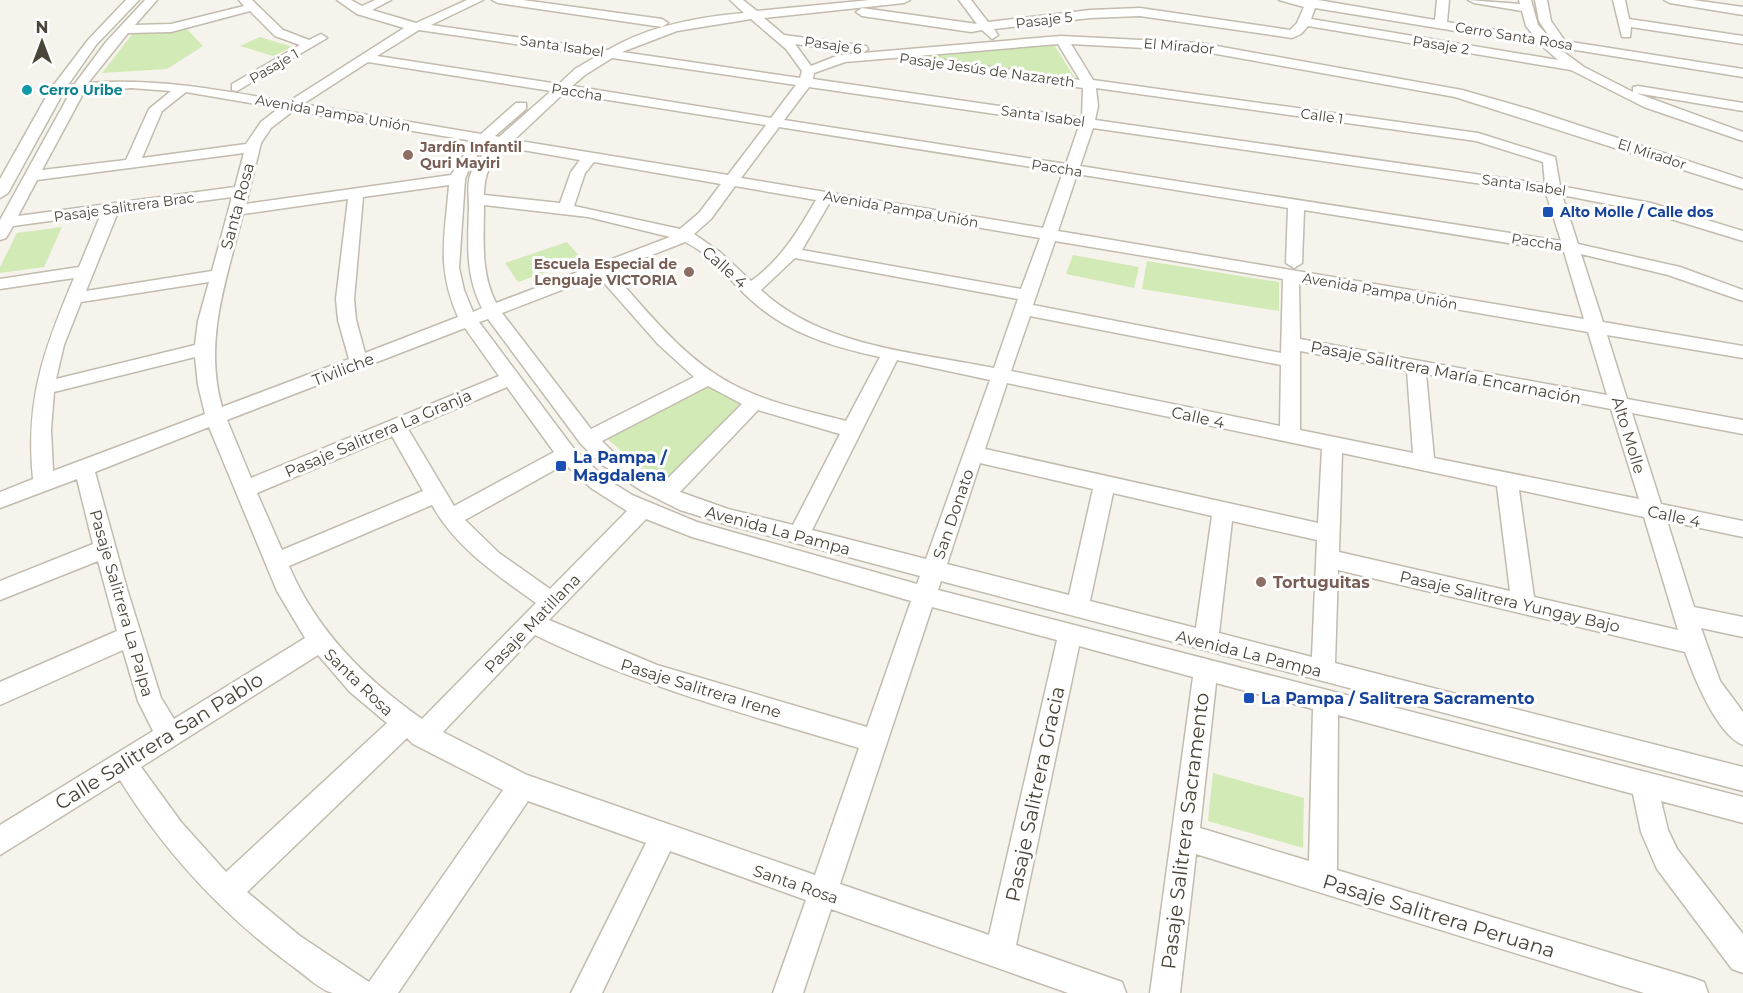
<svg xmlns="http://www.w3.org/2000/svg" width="1743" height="993" viewBox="0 0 1743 993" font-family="Montserrat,sans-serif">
  <rect width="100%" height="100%" fill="#f6f3ec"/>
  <g fill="#d2eab5">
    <polygon points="187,29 203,46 167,69 102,73 134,32"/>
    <polygon points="260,37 293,47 273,56 240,46"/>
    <polygon points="1053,43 1075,78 910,56"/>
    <polygon points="62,227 44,267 0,273 0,267 17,233"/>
    <polygon points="567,242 582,259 518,282 505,263"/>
    <polygon points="1073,255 1139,267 1134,288 1066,274"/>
    <polygon points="1147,261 1279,282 1279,311 1142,289"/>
    <polygon points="705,386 715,387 744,402 668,483 634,462 605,437"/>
    <polygon points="1213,773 1304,798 1303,848 1208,821"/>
  </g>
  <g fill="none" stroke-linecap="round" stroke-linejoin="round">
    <defs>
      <g id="minor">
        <path d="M126,0H139L96,45L68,85H74L106,42L145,0H157L135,25L171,24L244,6L239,0H252L283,30L309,40L321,34L327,38L237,91L232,90V84L300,45L275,36L250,11L171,32L128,33L88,83C158,78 220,90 288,102L404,28L357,14L337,0H351L362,6L375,0H391L372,10L416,23L467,0H483L431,25L608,50C648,26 698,17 744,13L730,0H743L757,11L870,0H910L904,3L764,18L784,35L866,46L868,49L863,53L1061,36L1200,43L1462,90L1532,110L1743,179V189L1455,97L1200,51L1071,44L1093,80L1478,133L1555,157L1560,186L1651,203L1743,231V241L1648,212L1562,195L1578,244L1680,267L1743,290V301L1668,275L1581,254L1603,322L1743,346V358L1607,335L1627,399L1743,420V434L1632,413L1661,504L1743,521V537L1667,521L1694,607L1743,617V637L1701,628L1720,681L1743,712V745C1717,735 1694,677 1685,652L1338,570L1335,663L1743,767V791L941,581L938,590L1743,797V823L1661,801L1668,830L1677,849L1743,934V973L1732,969L1657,869L1641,832L1633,794L1338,715L1337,870L1693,978L1704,982L1708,993H1644L1196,854L1180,993H1150L1193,677L1079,646L1016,945L1122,982L1126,993H1068L831,909L803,993H773L806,900L670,851L602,993H571L646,843L528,801L398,993C377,993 354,993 333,993C322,991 308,978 299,971C227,919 167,856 120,780L0,855V825L153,731L138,701L123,650L0,705V682L117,631L98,561L0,600V581L93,544L77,479L0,508V492L33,479C25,400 44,349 74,278L0,289V279L79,267L101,214L13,226L6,238L0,240V220L70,93H63L8,193L0,198V179L50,90L88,40ZM751,19L786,49L802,71L800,78L622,52L677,31ZM419,30L597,56L575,69L559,84L377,56ZM795,44L861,53L839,55L811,66ZM1058,44L1080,80L916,56L910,60L916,64L1083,88L1082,118L813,79L814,73L845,62ZM612,58L796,85L771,118L572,86L585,75ZM368,62L551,91L499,137L495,136L526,109V103H516L481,134L303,104ZM809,87L1079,126L1066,164L784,120ZM131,88L171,91L149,109L126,160L42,170L84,92ZM1096,88L1476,141L1543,162L1545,184L1095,120L1098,106ZM186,92L279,108L261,122L246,144L142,158L162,111ZM564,93L766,125L728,175L514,140ZM293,111L473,141L451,175L246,204L261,143L271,128ZM779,127L1063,172L1043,228L741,178ZM1093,128L1546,193L1561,241L1080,166ZM487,144L491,145C483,154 474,164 470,176C467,185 469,198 469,207C468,244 465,275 482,308L473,312L464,290L459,268L465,179L472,162ZM505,147L580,160L571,172L560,203L484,195C484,175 490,161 505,147ZM244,153L235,187L18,216L37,180ZM594,162L721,184L699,213L680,229L574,206L585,173ZM1077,174L1288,208L1286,263L1294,268L1302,263L1304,210L1564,252L1584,319L1058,231ZM449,185C445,237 436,267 458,317L365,353L356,320L354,299L363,197ZM735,186L816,200C798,231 781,260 751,281L720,252L694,234L711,219ZM232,197L212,271L86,291L118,212ZM348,199L336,299L338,320L349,359L222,407C203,340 227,278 243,214ZM830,202L1040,238L1021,289L802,250ZM484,205L588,217L670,237L496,303C480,272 484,238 484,205ZM1055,241L1283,279L1281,353L1033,305ZM685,242C711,254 730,281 751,300C787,333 833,347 880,357L846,421C808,411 768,403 732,384C683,358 648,312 611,271ZM795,258L1018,299L994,368C915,352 822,347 761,290ZM598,276L658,344L694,377L591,429L502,313ZM209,282L198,321L195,345L56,379L64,345L81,302ZM1299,282L1588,332L1607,395L1300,339ZM1030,316L1281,365L1280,426L1011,371ZM488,319L581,444L601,464L642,491L680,510L728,525L920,576L917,584L697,522L632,495L605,478L574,449L479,322ZM465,328L499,376L251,478L227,420ZM1300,351L1407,371L1413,453L1300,430ZM195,357L198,385L205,414L53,471L51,430L54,392ZM897,360L990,380L926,559L812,530ZM1426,374L1611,409L1639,499L1434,458ZM1007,383L1322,449L1318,523L985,449ZM708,386L742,404L663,483L615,454L602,441ZM507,387L554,452L454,506L408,429ZM758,410L840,434L793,525L728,509L680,492ZM209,427L277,591L305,638L174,719L161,698L127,589L95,472ZM392,436L423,491L282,550L257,493ZM1342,453L1497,486L1510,591L1339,552ZM980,463L1093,489L1069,595L947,564ZM565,464L591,488L627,511L550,589L499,553L465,520ZM1519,490L1644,517L1678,630L1534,597ZM1113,493L1212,516L1196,628L1090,601ZM432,505C456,548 497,575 536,603L422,719C365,679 316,630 289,566ZM646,519L692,537L911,601L867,727L657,665L549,620ZM1232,521L1317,540L1312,657L1219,633ZM932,607L1057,640L989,935L840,884ZM535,635C638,686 749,715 859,748L815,875L527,775L443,732ZM318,655L350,692L387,723L226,872L181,822L141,767ZM1216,683L1313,709L1309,861L1200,828ZM407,738L413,744L503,790L369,982L300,936L247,892Z"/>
        <polygon points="492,0 523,0 662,19 668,23 662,27 498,3"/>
        <path d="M959,0H971L988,22L1090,10L1140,8L1290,30L1297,23L1304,7L1279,0H1318L1435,20L1437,0H1449L1447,22L1534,36L1526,26L1522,11L1474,3L1468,0L1520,4L1519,0H1531L1538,25L1551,39L1539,21L1535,0H1547L1551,21L1565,41L1743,69V77L1557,47L1584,67L1633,92V87L1638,86L1743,103V111L1636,93L1743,132V141L1644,107L1571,70L1308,26L1301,34L1292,38L1140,16L1090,18L994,29L998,35L992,39L982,30L971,32L862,16L856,12L862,8L977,24ZM1315,8L1541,45L1558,60L1311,19Z"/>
        <polygon points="1613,0 1625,0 1629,19 1743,36 1743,44 1631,27 1630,37 1622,37"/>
        <polygon points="1664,0 1693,0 1743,7 1743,15 1670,3"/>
      </g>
    </defs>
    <use href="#minor" stroke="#c2bbae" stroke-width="3"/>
    <use href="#minor" fill="#fff" fill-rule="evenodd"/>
  </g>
  <circle fill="#0f9aa8" stroke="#fff" stroke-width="2" cx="27" cy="90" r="6"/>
  <g fill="#8d6e63" stroke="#fff" stroke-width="2">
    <circle cx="408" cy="155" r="6"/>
    <circle cx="689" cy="272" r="6"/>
    <circle cx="1261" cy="582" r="6"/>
  </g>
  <g fill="#1a4fb4" stroke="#fff" stroke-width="2">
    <rect x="1542" y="206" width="12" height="12" rx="3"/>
    <rect x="555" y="460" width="12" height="12" rx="3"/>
    <rect x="1243" y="692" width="12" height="12" rx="3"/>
  </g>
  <g text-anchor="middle" stroke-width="6" stroke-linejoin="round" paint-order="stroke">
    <g font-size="14" fill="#4b4439" stroke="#fff">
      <text transform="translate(1044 20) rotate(-7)" y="5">Pasaje 5</text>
      <text transform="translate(1514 36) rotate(9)" y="5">Cerro Santa Rosa</text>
      <text transform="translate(833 45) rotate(8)" y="5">Pasaje 6</text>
      <text transform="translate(1441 45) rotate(9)" y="5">Pasaje 2</text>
      <text transform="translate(562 46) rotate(8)" y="5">Santa Isabel</text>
      <text transform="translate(1179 46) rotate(5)" y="5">El Mirador</text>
      <text transform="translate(274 66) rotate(-30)" y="5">Pasaje 1</text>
      <text transform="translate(987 70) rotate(8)" y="5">Pasaje Jesús de Nazareth</text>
      <text transform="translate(577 92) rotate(9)" y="5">Paccha</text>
      <text transform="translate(333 113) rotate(10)" y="5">Avenida Pampa Unión</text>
      <text transform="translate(1043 116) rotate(8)" y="5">Santa Isabel</text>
      <text transform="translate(1322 116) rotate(8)" y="5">Calle 1</text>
      <text transform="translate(1652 154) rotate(18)" y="5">El Mirador</text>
      <text transform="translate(1057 168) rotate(9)" y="5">Paccha</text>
      <text transform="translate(1524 185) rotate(8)" y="5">Santa Isabel</text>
      <text transform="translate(124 207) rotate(-8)" y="5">Pasaje Salitrera Brac</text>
      <text transform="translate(901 209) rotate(10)" y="5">Avenida Pampa Unión</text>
      <text transform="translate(1537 242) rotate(9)" y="5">Paccha</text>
      <text transform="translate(1380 291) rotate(10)" y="5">Avenida Pampa Unión</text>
    </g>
    <g font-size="14" font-weight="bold" fill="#0d838f" stroke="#fff" text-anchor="start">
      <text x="39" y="95">Cerro Uribe</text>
    </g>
    <g font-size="14" font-weight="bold" fill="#785e54" stroke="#fff" text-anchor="start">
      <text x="420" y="152">Jardín Infantil<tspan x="420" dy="16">Quri Mayiri</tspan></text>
      <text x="677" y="269" text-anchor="end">Escuela Especial de<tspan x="677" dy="16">Lenguaje VICTORIA</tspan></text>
    </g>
    <g font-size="14" font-weight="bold" fill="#164399" stroke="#fff" text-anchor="start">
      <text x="1560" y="217">Alto Molle / Calle dos</text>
    </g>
    <g font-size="16" fill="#4b4439" stroke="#fff">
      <text transform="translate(237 206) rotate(-75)" y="6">Santa Rosa</text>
      <text transform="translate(725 267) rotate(42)" y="6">Calle 4</text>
      <text transform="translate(343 369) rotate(-21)" y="6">Tiviliche</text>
      <text transform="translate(1446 372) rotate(11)" y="6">Pasaje Salitrera María Encarnación</text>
      <text transform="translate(1198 417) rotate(12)" y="6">Calle 4</text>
      <text transform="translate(378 433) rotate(-23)" y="6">Pasaje Salitrera La Granja</text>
      <text transform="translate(1629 435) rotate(73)" y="6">Alto Molle</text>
      <text transform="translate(953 514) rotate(-71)" y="6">San Donato</text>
      <text transform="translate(1674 516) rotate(12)" y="6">Calle 4</text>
      <text transform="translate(778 530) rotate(15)" y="6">Avenida La Pampa</text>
      <text transform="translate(1510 601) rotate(13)" y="6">Pasaje Salitrera Yungay Bajo</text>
      <text transform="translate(122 603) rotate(74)" y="6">Pasaje Salitrera La Palpa</text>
      <text transform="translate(532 623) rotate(-46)" y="6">Pasaje Matillana</text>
      <text transform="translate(1249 653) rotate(14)" y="6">Avenida La Pampa</text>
      <text transform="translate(359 682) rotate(44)" y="6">Santa Rosa</text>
      <text transform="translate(701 688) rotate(17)" y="6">Pasaje Salitrera Irene</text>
      <text transform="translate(796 884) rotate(19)" y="6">Santa Rosa</text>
    </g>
    <g font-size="16" font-weight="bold" fill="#164399" stroke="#fff" text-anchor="start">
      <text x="573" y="463">La Pampa /<tspan x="573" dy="18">Magdalena</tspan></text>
      <text x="1261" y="704">La Pampa / Salitrera Sacramento</text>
    </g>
    <g font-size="16" font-weight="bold" fill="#785e54" stroke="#fff" text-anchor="start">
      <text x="1273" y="588">Tortuguitas</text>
    </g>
    <g font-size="20" fill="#4b4439" stroke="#fff">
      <text transform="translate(159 741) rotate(-32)" y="7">Calle Salitrera San Pablo</text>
      <text transform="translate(1035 794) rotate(-78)" y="7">Pasaje Salitrera Gracia</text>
      <text transform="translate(1185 831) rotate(-83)" y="7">Pasaje Salitrera Sacramento</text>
      <text transform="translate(1439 916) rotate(17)" y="7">Pasaje Salitrera Peruana</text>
    </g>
  </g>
  <g transform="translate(42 42)" stroke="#ffffff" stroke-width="4.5" paint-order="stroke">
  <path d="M0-4.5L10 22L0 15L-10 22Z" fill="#4b4439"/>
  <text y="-9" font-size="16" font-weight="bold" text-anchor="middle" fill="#4b4439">N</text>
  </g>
</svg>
